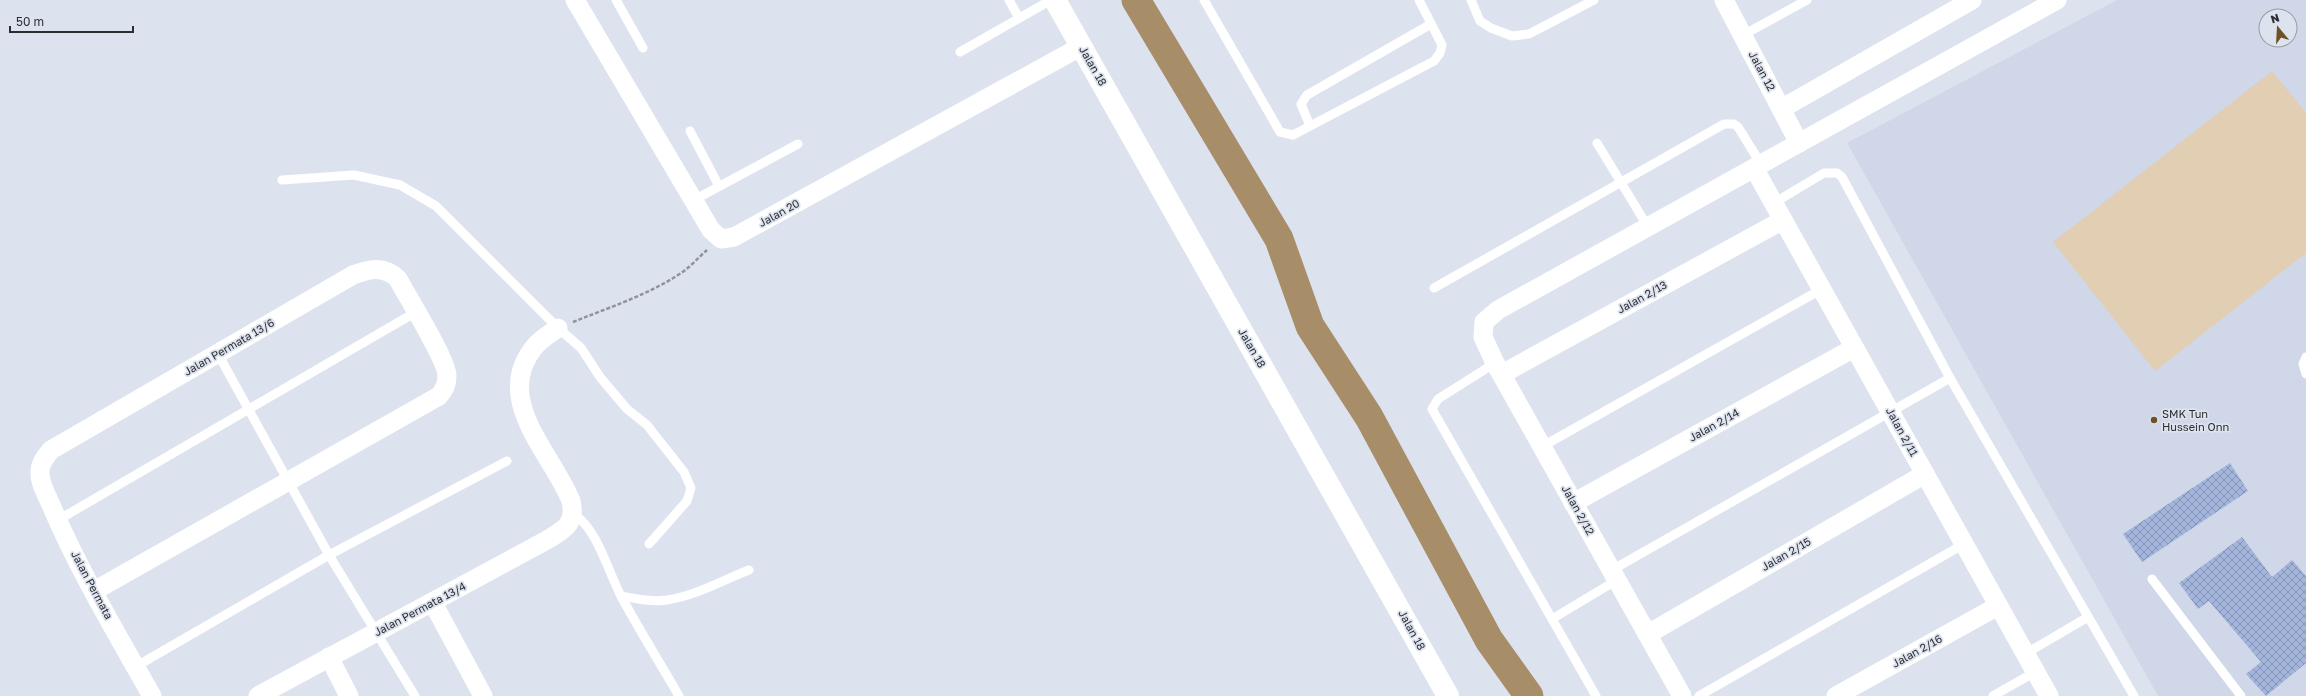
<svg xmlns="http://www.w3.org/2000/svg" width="2306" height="696" viewBox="0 0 2306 696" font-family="'Golos Text',sans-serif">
  <defs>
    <pattern id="building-cross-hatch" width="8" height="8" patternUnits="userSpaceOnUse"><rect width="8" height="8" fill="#a3b5dc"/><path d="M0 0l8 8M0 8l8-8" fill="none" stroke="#8594b3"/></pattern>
  </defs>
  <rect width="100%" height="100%" fill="#dde3ee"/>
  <path fill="#cfd7e9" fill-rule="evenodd" d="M2117,0H2306V696H2158L1847,143ZM2266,16H2290V40H2266Z"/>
  <polygon fill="#e2ceb3" points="2272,71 2306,113 2306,253 2155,371 2053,242"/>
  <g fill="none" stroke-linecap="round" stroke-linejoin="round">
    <polyline stroke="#a88d69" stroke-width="29" points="1136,0 1279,239 1310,326 1369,417 1489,640 1529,696"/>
  </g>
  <g fill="url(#building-cross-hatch)">
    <polygon points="2230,463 2248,491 2142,562 2123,534"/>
    <polygon points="2242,537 2272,577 2292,560 2306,576 2306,663 2266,696 2246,674 2261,662 2209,601 2198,609 2179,583"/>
  </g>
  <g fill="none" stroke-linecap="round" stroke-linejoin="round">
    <path stroke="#8f939b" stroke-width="2.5" stroke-dasharray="4 2" stroke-linecap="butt" d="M573,322C610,307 651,294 684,271C692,265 699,257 707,250"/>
    <g stroke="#fff" stroke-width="9">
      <polyline points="616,0 643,48"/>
      <polyline points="1009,0 1019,18"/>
      <polyline points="1204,0 1280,132 1293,135 1434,61 1440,53 1442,45 1419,0"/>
      <polyline points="1471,0 1480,21 1491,28 1512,36 1529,34 1594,0"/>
      <polyline points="1743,35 1807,0"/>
      <polyline points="960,52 1051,0"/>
      <polyline points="1310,126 1301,104 1307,95 1431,24"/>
      <polyline points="690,131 719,186"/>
      <polyline points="1597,143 1648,227"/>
      <polyline points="282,180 354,175 400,185 436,206 558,328 581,348 600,377 627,409 647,425 684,472 691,488 687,501 649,544"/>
      <polyline points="694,200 798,144"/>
      <polyline points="1774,203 1824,173 1837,173 1842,177 1950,378 2134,696"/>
      <polyline points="1434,288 1724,124 1734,124 1738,127 1761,164"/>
      <polyline points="218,354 329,555 415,696"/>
      <polyline points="2306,357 2303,364 2306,374"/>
      <polyline points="1495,363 1438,399 1432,409 1596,696"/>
      <polyline points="1543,446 1822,289"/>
      <path d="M574,514C598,530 608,572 622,598C640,631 660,663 679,696"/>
      <polyline points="58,520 416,312"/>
      <polyline points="1612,570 1950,378"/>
      <polyline points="2152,579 2241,696"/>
      <path d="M621,596C637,599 652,602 667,600C695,596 723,580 749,570"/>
      <polyline points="1552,619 1617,580"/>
      <polyline points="2025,654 2088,617"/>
      <polyline points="135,667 329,555 507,461"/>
      <polyline points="1699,696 1964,544"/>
      <polyline points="1993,696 2035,672"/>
    </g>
    <g stroke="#fff" stroke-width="19">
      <polyline points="575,0 711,230 721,239 734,237 1082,46"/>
      <polyline points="1724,0 1799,143"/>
      <polyline points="1781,109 1972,0"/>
      <polyline points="1754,168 2049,696"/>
      <polyline points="1502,374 1783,220"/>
      <polyline points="1573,503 1854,348"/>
      <path d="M94,591L439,396C444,390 447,385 447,376C447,360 408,298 398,279C384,265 369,269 353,275L51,450C46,456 40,463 40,471C39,483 47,495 51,505C79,571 117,634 152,696"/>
      <polyline points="433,603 483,696"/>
      <polyline points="1648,634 1925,474"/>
      <polyline points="329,657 349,696"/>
      <path d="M258,696L547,540C565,529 576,524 571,501C552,453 490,398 536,345C542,338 551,333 558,328"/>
      <polyline points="1682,696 1495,363 1483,337 1484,322 1498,310 2057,0"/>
      <polyline points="1836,696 1998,606"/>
    </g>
    <polyline stroke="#fff" stroke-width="22" points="1055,0 1448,696"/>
  </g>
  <circle fill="#6e5024" stroke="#dde3ee" stroke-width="1.5" cx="2154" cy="420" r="4"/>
  <g text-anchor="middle" stroke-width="3.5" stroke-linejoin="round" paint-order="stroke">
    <g font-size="11" fill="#2b2d31" stroke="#dde3ee">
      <text transform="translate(1093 66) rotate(60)" y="4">Jalan 18</text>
      <text transform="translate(1762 71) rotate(62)" y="4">Jalan 12</text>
      <text transform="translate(779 213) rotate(-29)" y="4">Jalan 20</text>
      <text transform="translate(1642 297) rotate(-29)" y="4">Jalan 2/13</text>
      <text transform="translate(229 347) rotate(-30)" y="4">Jalan Permata 13/6</text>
      <text transform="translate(1252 348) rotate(60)" y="4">Jalan 18</text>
      <text transform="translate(1714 425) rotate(-29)" y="4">Jalan 2/14</text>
      <text transform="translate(1902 432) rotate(61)" y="4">Jalan 2/11</text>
      <text transform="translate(1578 510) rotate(61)" y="4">Jalan 2/12</text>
      <text transform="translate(1786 554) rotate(-30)" y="4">Jalan 2/15</text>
      <text transform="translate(92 585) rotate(62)" y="4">Jalan Permata</text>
      <text transform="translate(420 609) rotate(-28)" y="4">Jalan Permata 13/4</text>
      <text transform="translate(1412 630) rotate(61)" y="4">Jalan 18</text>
      <text transform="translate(1917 651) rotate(-29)" y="4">Jalan 2/16</text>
    </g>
    <g font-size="11" fill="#2b2d31" stroke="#dde3ee" text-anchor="start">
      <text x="2162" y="418">SMK Tun<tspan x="2162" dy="13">Hussein Onn</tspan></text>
    </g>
  </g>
  <g transform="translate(2278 28) rotate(342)"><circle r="19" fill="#dde3ee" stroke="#969aa2"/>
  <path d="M0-3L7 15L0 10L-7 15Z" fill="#6e5024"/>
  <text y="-6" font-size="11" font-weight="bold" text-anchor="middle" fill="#2b2d31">N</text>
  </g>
  <path d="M10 26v6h123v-6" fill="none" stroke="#2b2d31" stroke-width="2"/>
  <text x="16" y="26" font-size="12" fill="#2b2d31" stroke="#dde3ee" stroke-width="3" paint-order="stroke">50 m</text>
</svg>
